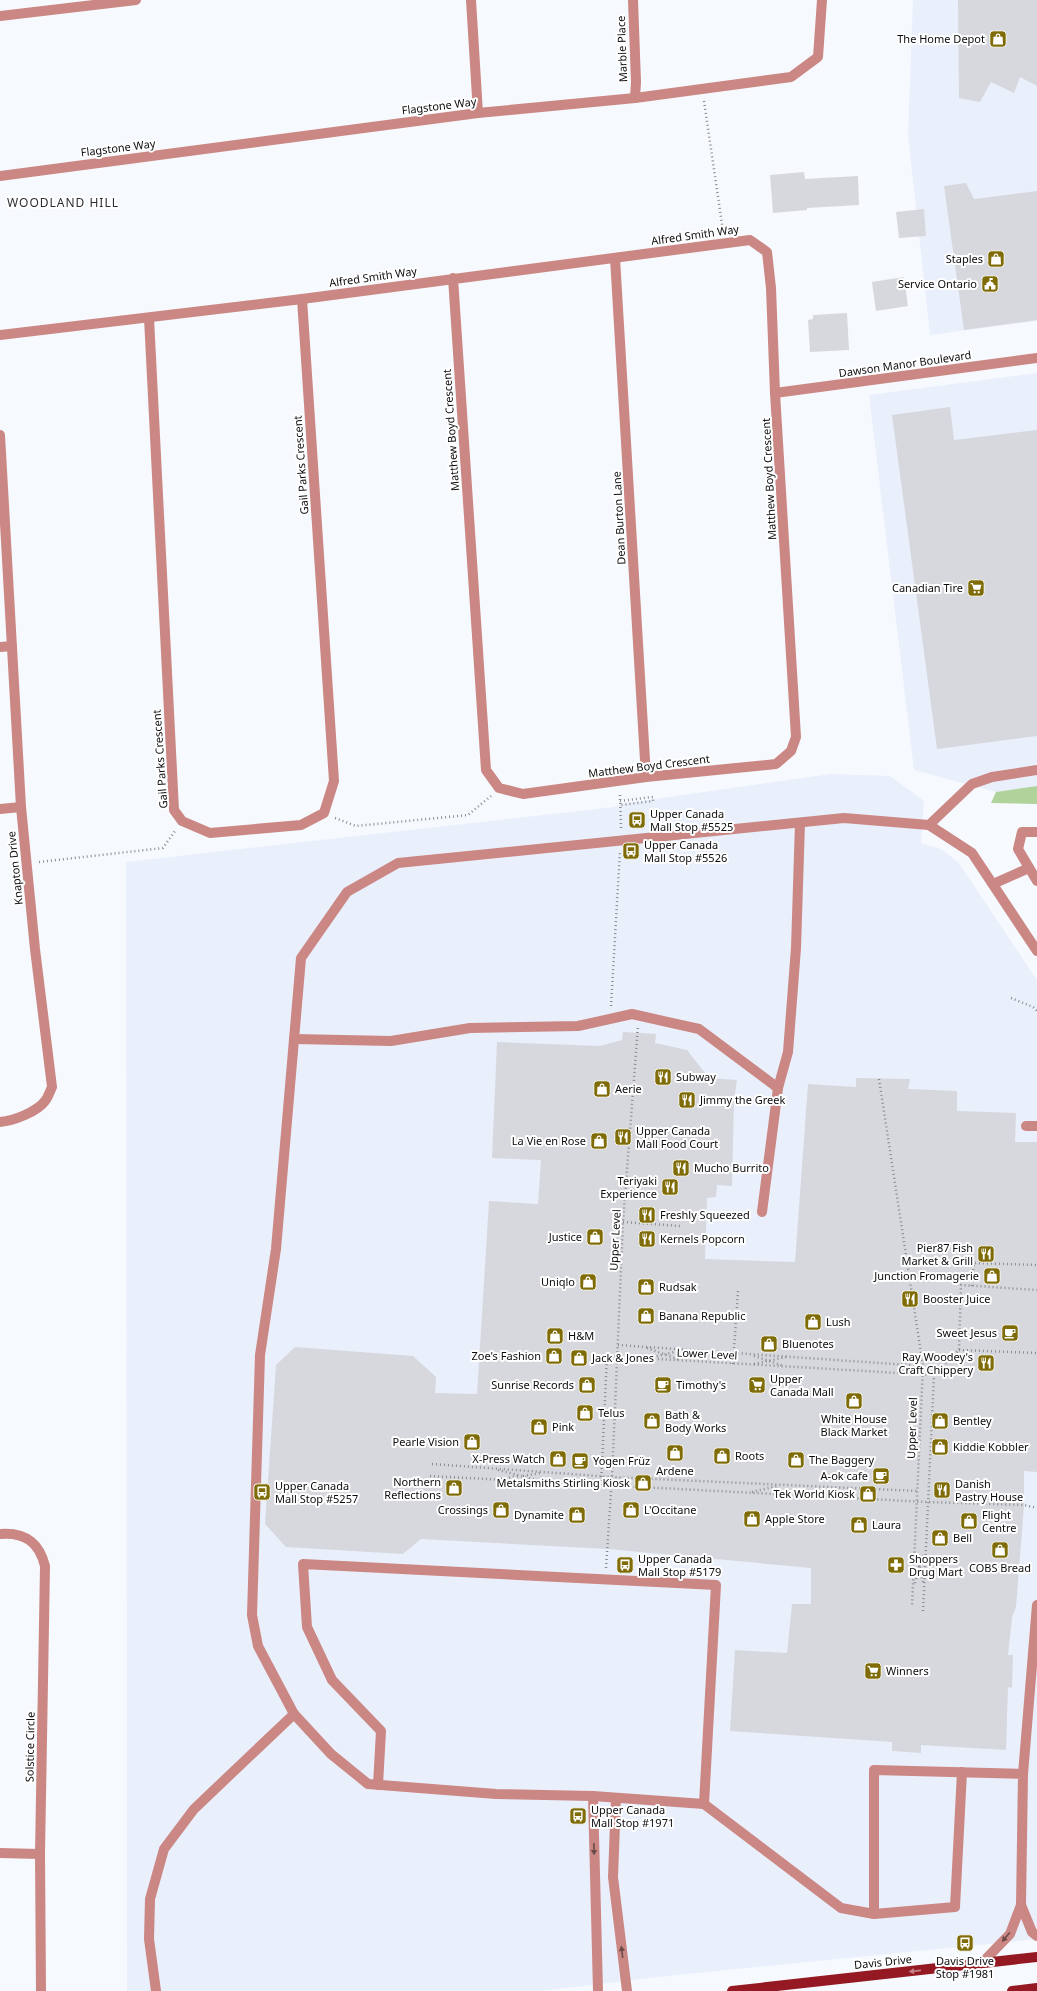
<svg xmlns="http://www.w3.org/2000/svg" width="1037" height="1991" viewBox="0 0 1037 1991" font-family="'Noto Sans',sans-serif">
  <rect width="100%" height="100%" fill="#f6f9fe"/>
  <g fill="#eaeffc">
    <polygon points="913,0 1037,0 1037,321 930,335 908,135"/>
    <polygon points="1037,373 1037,786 996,792 914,770 869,395"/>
    <polygon points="831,774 890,776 924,801 921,843 941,849 958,862 1037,980 1037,1939 667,1976 540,1991 127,1991 126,862 614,807 626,803"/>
  </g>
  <polygon fill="#b0d39b" points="1037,786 1037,804 991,803 996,792"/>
  <g fill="#d6d8dd">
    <polygon points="958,0 1037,0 1037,86 1020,77 1014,93 991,82 980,102 959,98"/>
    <polygon points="804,172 805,179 858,176 859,205 807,208 807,210 773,213 770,175"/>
    <polygon points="966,183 974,199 1037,191 1037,320 964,330 944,186"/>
    <polygon points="924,209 926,236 899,238 896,212"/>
    <polygon points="904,277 908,306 876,311 872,282"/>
    <polygon points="847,313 849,350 810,352 808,320 813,319 813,315"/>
    <polygon points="950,407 954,440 1037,430 1037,736 937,749 892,415"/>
    <polygon points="623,1032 656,1034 655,1043 687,1050 709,1078 737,1080 734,1100 732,1186 717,1185 716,1197 707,1198 705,1259 795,1262 808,1084 856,1087 856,1078 910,1079 908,1089 957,1091 957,1111 1016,1113 1015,1142 1037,1142 1037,1472 1024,1471 1024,1505 1016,1607 1012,1618 1008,1655 1013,1655 1012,1688 1008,1687 1006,1750 921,1745 921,1753 892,1751 892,1742 730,1731 735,1650 787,1653 792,1604 811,1604 811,1568 608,1549 421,1539 403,1554 286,1547 265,1524 276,1365 295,1347 413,1356 436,1377 435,1393 477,1394 489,1201 538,1204 541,1160 492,1158 497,1042 600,1046 622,1040"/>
  </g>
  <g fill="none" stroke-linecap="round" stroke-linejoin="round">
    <g stroke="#898b8e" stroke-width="2.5" stroke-dasharray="1 3" stroke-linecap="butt">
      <polyline points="704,101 723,231"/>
      <polyline points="620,795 621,828"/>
      <polyline points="620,801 653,797 653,801 621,805"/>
      <polyline points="335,818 356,826 468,815 491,796"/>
      <polyline points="39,862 163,848 175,831"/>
      <polyline points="1011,998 1033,1007 1037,1011"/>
      <polyline points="611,1006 620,851"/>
      <polyline points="879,1079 923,1366 912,1607"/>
      <polyline points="623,1222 680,1226"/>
      <polyline points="972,1286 974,1263 1037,1265"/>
      <polyline points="618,1345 923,1366"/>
      <polyline points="647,1348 680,1360"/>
      <polyline points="959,1350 1037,1353"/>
      <polyline points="754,1356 784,1366"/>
      <polyline points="649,1358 679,1351"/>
      <polyline points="733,1364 738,1291"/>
      <polyline points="754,1364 786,1357"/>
      <polyline points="934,1375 959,1350 961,1285 1037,1290"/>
      <polyline points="432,1464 612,1477 918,1491"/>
      <polyline points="498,1470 540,1481"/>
      <polyline points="430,1476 927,1502 1024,1505 1037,1508"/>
      <polyline points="523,1476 540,1473"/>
      <polyline points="501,1479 518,1476"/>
      <polyline points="601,1485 607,1356 934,1375 923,1612"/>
      <polyline points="752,1492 777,1486"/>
      <polyline points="916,1554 923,1582"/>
      <polyline points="606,1568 612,1477 623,1222 638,1026"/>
      <polyline points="915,1583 924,1553"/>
    </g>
    <g stroke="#cb8783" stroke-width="10">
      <polyline points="471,0 478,113"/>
      <polyline points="633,0 636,82 635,98"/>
      <polyline points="0,16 136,0"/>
      <polyline points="0,176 478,113 635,98 791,77 818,57 822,0"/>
      <polyline points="615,258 646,777"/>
      <polyline points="149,318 174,810 182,821 210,833 301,825 324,813 334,781 302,299"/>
      <polyline points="0,335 302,299 750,240 767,252 771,288 775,393 796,737 791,751 776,764 646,777 523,794 499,788 486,770 453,278"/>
      <polyline points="775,393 1037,358"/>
      <path d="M0,435L21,807L35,949L52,1087C50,1091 48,1098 45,1101C37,1112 13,1121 0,1122"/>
      <polyline points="0,647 12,646"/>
      <polyline points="0,809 21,807"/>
      <polyline points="929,825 972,784 992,777 1037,770"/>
      <polyline points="1037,832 1022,832 1018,849 1037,881"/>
      <polyline points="993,884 1029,868"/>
      <polyline points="294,1039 391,1041 470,1028 578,1026 632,1014 699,1029 778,1088 788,1052 796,948 800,823"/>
      <polyline points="1026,1126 1037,1126"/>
      <polyline points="762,1212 778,1088"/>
      <path d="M0,1534C25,1532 39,1542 45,1566L40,1854L41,1991"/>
      <polyline points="1023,1774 1037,1605"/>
      <polyline points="378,1785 381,1731 332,1680 307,1627 303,1564 716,1585 704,1804"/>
      <polyline points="593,1796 598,1991"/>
      <polyline points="616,1798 613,1877 627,1991"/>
      <polyline points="0,1853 40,1854"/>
      <polyline points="1021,1905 1032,1932 1037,1936"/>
      <polyline points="874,1914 955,1907 962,1772"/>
      <polyline points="982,1963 1010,1934 1021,1905 1023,1774 874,1770 874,1914 841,1908 704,1804 593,1796 496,1794 368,1784 331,1754 294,1714 258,1646 252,1615 260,1355 276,1249 301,958 347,892 398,863 844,818 929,825 972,853 1037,951"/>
      <polyline points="156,1991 149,1939 150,1899 164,1849 194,1809 294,1714"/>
    </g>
    <g stroke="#941923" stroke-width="10">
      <polyline points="732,1991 1037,1957"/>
      <polyline points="1012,1991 1037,1988"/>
    </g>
  </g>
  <defs><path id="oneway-solid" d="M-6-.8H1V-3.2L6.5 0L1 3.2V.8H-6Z"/></defs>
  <g fill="#6c4a48">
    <use href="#oneway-solid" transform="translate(594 1849) rotate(89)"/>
    <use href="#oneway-solid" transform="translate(1006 1937) rotate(130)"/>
    <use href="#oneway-solid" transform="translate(622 1952) rotate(-97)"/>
  </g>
  <use fill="#c48086" href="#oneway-solid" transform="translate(915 1971) rotate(174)"/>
  <defs>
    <symbol id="shop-square" viewBox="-11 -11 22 22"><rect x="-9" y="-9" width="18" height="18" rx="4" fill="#7f6c07" stroke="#fff"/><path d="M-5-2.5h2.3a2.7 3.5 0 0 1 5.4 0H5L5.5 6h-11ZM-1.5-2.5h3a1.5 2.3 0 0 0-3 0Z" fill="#fff"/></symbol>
    <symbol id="civic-square" viewBox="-11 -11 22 22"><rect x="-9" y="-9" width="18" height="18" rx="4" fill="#7f6c07" stroke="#fff"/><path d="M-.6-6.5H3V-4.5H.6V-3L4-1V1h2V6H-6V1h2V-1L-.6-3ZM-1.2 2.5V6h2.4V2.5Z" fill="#fff"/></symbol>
    <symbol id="supermarket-square" viewBox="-11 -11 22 22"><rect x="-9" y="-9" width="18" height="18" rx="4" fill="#7f6c07" stroke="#fff"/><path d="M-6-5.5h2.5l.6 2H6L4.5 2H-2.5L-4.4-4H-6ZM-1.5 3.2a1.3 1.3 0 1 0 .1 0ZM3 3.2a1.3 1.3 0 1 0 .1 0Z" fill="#fff"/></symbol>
    <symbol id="bus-square" viewBox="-11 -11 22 22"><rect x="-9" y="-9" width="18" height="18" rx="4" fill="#7f6c07" stroke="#fff"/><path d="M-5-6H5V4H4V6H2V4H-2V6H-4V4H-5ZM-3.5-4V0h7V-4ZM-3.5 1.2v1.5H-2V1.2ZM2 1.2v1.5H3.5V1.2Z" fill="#fff"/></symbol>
    <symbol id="restaurant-square" viewBox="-11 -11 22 22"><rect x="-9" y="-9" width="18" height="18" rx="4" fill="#7f6c07" stroke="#fff"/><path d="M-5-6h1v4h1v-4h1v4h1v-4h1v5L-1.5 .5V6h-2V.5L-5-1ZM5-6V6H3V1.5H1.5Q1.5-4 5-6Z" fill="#fff"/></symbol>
    <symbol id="cafe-square" viewBox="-11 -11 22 22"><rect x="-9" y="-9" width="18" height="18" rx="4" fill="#7f6c07" stroke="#fff"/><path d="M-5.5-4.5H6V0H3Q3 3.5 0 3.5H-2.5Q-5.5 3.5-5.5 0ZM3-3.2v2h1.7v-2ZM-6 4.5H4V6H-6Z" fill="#fff"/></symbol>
    <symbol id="pharmacy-square" viewBox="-11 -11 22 22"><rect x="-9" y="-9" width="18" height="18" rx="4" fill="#7f6c07" stroke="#fff"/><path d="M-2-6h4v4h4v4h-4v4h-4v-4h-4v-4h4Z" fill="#fff"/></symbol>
  </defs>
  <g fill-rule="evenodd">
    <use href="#shop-square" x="988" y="29" width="20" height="20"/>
    <use href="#shop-square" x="986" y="249" width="20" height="20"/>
    <use href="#civic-square" x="980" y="274" width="20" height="20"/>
    <use href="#supermarket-square" x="966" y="578" width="20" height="20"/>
    <use href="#bus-square" x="627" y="810" width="20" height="20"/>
    <use href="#bus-square" x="621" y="841" width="20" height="20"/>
    <use href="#restaurant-square" x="653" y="1067" width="20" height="20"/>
    <use href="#shop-square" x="592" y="1079" width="20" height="20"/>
    <use href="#restaurant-square" x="677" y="1090" width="20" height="20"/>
    <use href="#restaurant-square" x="613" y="1127" width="20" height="20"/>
    <use href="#shop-square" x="589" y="1131" width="20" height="20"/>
    <use href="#restaurant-square" x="671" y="1158" width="20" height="20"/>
    <use href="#restaurant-square" x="660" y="1177" width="20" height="20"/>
    <use href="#restaurant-square" x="637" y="1205" width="20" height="20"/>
    <use href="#shop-square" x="585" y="1227" width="20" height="20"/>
    <use href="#restaurant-square" x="637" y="1229" width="20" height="20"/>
    <use href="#restaurant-square" x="976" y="1244" width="20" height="20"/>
    <use href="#shop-square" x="982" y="1266" width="20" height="20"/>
    <use href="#shop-square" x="578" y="1272" width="20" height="20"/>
    <use href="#shop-square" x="636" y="1277" width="20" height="20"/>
    <use href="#restaurant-square" x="900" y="1289" width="20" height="20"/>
    <use href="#shop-square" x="636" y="1306" width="20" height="20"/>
    <use href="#shop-square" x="803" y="1312" width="20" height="20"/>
    <use href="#cafe-square" x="1000" y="1323" width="20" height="20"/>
    <use href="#shop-square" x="545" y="1326" width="20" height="20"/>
    <use href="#shop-square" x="759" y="1334" width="20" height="20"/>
    <use href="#shop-square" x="544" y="1346" width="20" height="20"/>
    <use href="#shop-square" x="569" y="1348" width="20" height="20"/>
    <use href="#restaurant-square" x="976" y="1353" width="20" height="20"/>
    <use href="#shop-square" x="577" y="1375" width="20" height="20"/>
    <use href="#cafe-square" x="653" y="1375" width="20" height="20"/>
    <use href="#supermarket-square" x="747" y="1375" width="20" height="20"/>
    <use href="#shop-square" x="844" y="1391" width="20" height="20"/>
    <use href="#shop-square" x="575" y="1403" width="20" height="20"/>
    <use href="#shop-square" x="642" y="1411" width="20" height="20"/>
    <use href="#shop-square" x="930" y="1411" width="20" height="20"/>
    <use href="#shop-square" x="529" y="1417" width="20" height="20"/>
    <use href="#shop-square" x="462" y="1432" width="20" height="20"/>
    <use href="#shop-square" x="930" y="1437" width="20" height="20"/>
    <use href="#shop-square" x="665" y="1443" width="20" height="20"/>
    <use href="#shop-square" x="712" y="1446" width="20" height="20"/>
    <use href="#shop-square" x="548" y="1449" width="20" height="20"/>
    <use href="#shop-square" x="786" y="1450" width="20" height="20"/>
    <use href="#cafe-square" x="570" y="1451" width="20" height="20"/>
    <use href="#cafe-square" x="871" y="1466" width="20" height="20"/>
    <use href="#shop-square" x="633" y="1473" width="20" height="20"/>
    <use href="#shop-square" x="444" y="1478" width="20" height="20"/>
    <use href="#restaurant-square" x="932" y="1480" width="20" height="20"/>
    <use href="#bus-square" x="252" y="1482" width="20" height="20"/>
    <use href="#shop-square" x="858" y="1484" width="20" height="20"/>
    <use href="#shop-square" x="491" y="1500" width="20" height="20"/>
    <use href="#shop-square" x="621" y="1500" width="20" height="20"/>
    <use href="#shop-square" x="567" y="1505" width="20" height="20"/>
    <use href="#shop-square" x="742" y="1509" width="20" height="20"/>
    <use href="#shop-square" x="959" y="1511" width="20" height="20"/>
    <use href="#shop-square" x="849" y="1515" width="20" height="20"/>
    <use href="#shop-square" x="930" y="1528" width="20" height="20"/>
    <use href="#shop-square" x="990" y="1540" width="20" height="20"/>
    <use href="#bus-square" x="615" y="1555" width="20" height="20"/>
    <use href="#pharmacy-square" x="886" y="1555" width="20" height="20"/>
    <use href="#supermarket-square" x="863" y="1661" width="20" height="20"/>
    <use href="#bus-square" x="568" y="1806" width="20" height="20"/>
    <use href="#bus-square" x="955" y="1933" width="20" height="20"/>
  </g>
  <g text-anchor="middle" stroke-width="4" stroke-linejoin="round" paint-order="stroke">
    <g font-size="11" fill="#0c0c0e" stroke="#fff" text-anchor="start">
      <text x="985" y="43" text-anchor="end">The Home Depot</text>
      <text x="983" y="263" text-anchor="end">Staples</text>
      <text x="977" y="288" text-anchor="end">Service Ontario</text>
      <text x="963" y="592" text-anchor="end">Canadian Tire</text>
      <text x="650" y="818">Upper Canada<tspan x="650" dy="13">Mall Stop #5525</tspan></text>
      <text x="644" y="849">Upper Canada<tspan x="644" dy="13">Mall Stop #5526</tspan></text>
      <text x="676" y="1081">Subway</text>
      <text x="615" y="1093">Aerie</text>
      <text x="700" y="1104">Jimmy the Greek</text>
      <text x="636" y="1135">Upper Canada<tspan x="636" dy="13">Mall Food Court</tspan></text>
      <text x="586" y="1145" text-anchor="end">La Vie en Rose</text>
      <text x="694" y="1172">Mucho Burrito</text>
      <text x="657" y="1185" text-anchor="end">Teriyaki<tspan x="657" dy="13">Experience</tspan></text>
      <text x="660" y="1219">Freshly Squeezed</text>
      <text x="582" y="1241" text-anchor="end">Justice</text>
      <text x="660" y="1243">Kernels Popcorn</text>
      <text x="973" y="1252" text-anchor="end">Pier87 Fish<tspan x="973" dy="13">Market &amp; Grill</tspan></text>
      <text x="979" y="1280" text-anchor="end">Junction Fromagerie</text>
      <text x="575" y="1286" text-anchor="end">Uniqlo</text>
      <text x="659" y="1291">Rudsak</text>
      <text x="923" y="1303">Booster Juice</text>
      <text x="659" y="1320">Banana Republic</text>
      <text x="826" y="1326">Lush</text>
      <text x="997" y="1337" text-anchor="end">Sweet Jesus</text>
      <text x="568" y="1340">H&amp;M</text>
      <text x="782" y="1348">Bluenotes</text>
      <text x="541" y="1360" text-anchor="end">Zoe's Fashion</text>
      <text x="973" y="1361" text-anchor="end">Ray Woodey's<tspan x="973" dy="13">Craft Chippery</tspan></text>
      <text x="592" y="1362">Jack &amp; Jones</text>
      <text x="770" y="1383">Upper<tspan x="770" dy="13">Canada Mall</tspan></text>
      <text x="574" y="1389" text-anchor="end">Sunrise Records</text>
      <text x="676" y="1389">Timothy's</text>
      <text x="598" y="1417">Telus</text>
      <text x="665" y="1419">Bath &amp;<tspan x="665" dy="13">Body Works</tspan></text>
      <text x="854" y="1423" text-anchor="middle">White House<tspan x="854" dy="13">Black Market</tspan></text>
      <text x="953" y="1425">Bentley</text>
      <text x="552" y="1431">Pink</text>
      <text x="459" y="1446" text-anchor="end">Pearle Vision</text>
      <text x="953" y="1451">Kiddie Kobbler</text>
      <text x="735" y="1460">Roots</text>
      <text x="545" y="1463" text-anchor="end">X-Press Watch</text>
      <text x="809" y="1464">The Baggery</text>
      <text x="593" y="1465">Yogen Früz</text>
      <text x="675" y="1475" text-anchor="middle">Ardene</text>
      <text x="868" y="1480" text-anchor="end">A-ok cafe</text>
      <text x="441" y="1486" text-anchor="end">Northern<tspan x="441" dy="13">Reflections</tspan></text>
      <text x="630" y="1487" text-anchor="end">Metalsmiths Stirling Kiosk</text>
      <text x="955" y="1488">Danish<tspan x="955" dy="13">Pastry House</tspan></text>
      <text x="275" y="1490">Upper Canada<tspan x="275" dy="13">Mall Stop #5257</tspan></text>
      <text x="855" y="1498" text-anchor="end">Tek World Kiosk</text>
      <text x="488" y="1514" text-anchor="end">Crossings</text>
      <text x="644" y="1514">L'Occitane</text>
      <text x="564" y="1519" text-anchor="end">Dynamite</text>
      <text x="982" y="1519">Flight<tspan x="982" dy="13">Centre</tspan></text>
      <text x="765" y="1523">Apple Store</text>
      <text x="872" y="1529">Laura</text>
      <text x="953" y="1542">Bell</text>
      <text x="638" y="1563">Upper Canada<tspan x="638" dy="13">Mall Stop #5179</tspan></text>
      <text x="909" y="1563">Shoppers<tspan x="909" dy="13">Drug Mart</tspan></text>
      <text x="1000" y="1572" text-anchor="middle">COBS Bread</text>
      <text x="886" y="1675">Winners</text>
      <text x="591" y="1814">Upper Canada<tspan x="591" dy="13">Mall Stop #1971</tspan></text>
      <text x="965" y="1965" text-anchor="middle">Davis Drive<tspan x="965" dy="13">Stop #1981</tspan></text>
    </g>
    <g font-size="11" fill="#0c0c0e" stroke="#fff">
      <text transform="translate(622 49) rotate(-92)" y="4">Marble Place</text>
      <text transform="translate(439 106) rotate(-7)" y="4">Flagstone Way</text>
      <text transform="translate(118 148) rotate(-7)" y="4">Flagstone Way</text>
      <text transform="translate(695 235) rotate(-8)" y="4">Alfred Smith Way</text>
      <text transform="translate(373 277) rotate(-8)" y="4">Alfred Smith Way</text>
      <text transform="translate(905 364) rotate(-8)" y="4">Dawson Manor Boulevard</text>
      <text transform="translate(451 430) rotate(-94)" y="4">Matthew Boyd Crescent</text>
      <text transform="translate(301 465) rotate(-94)" y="4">Gail Parks Crescent</text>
      <text transform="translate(769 479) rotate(-93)" y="4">Matthew Boyd Crescent</text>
      <text transform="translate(619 518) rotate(-93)" y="4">Dean Burton Lane</text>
      <text transform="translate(160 759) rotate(-94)" y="4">Gail Parks Crescent</text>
      <text transform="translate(649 766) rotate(-7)" y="4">Matthew Boyd Crescent</text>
      <text transform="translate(15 868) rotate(-96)" y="4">Knapton Drive</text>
      <text transform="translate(615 1240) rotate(-87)" y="4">Upper Level</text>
      <text transform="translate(707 1354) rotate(3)" y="4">Lower Level</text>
      <text transform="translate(912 1428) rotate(-88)" y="4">Upper Level</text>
      <text transform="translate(30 1747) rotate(-89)" y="4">Solstice Circle</text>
      <text transform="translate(883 1962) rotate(-6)" y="4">Davis Drive</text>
    </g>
    <g font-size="12" letter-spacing="1" fill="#2b2d31" stroke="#fff">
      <text x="63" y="207">WOODLAND HILL</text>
    </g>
  </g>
</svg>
